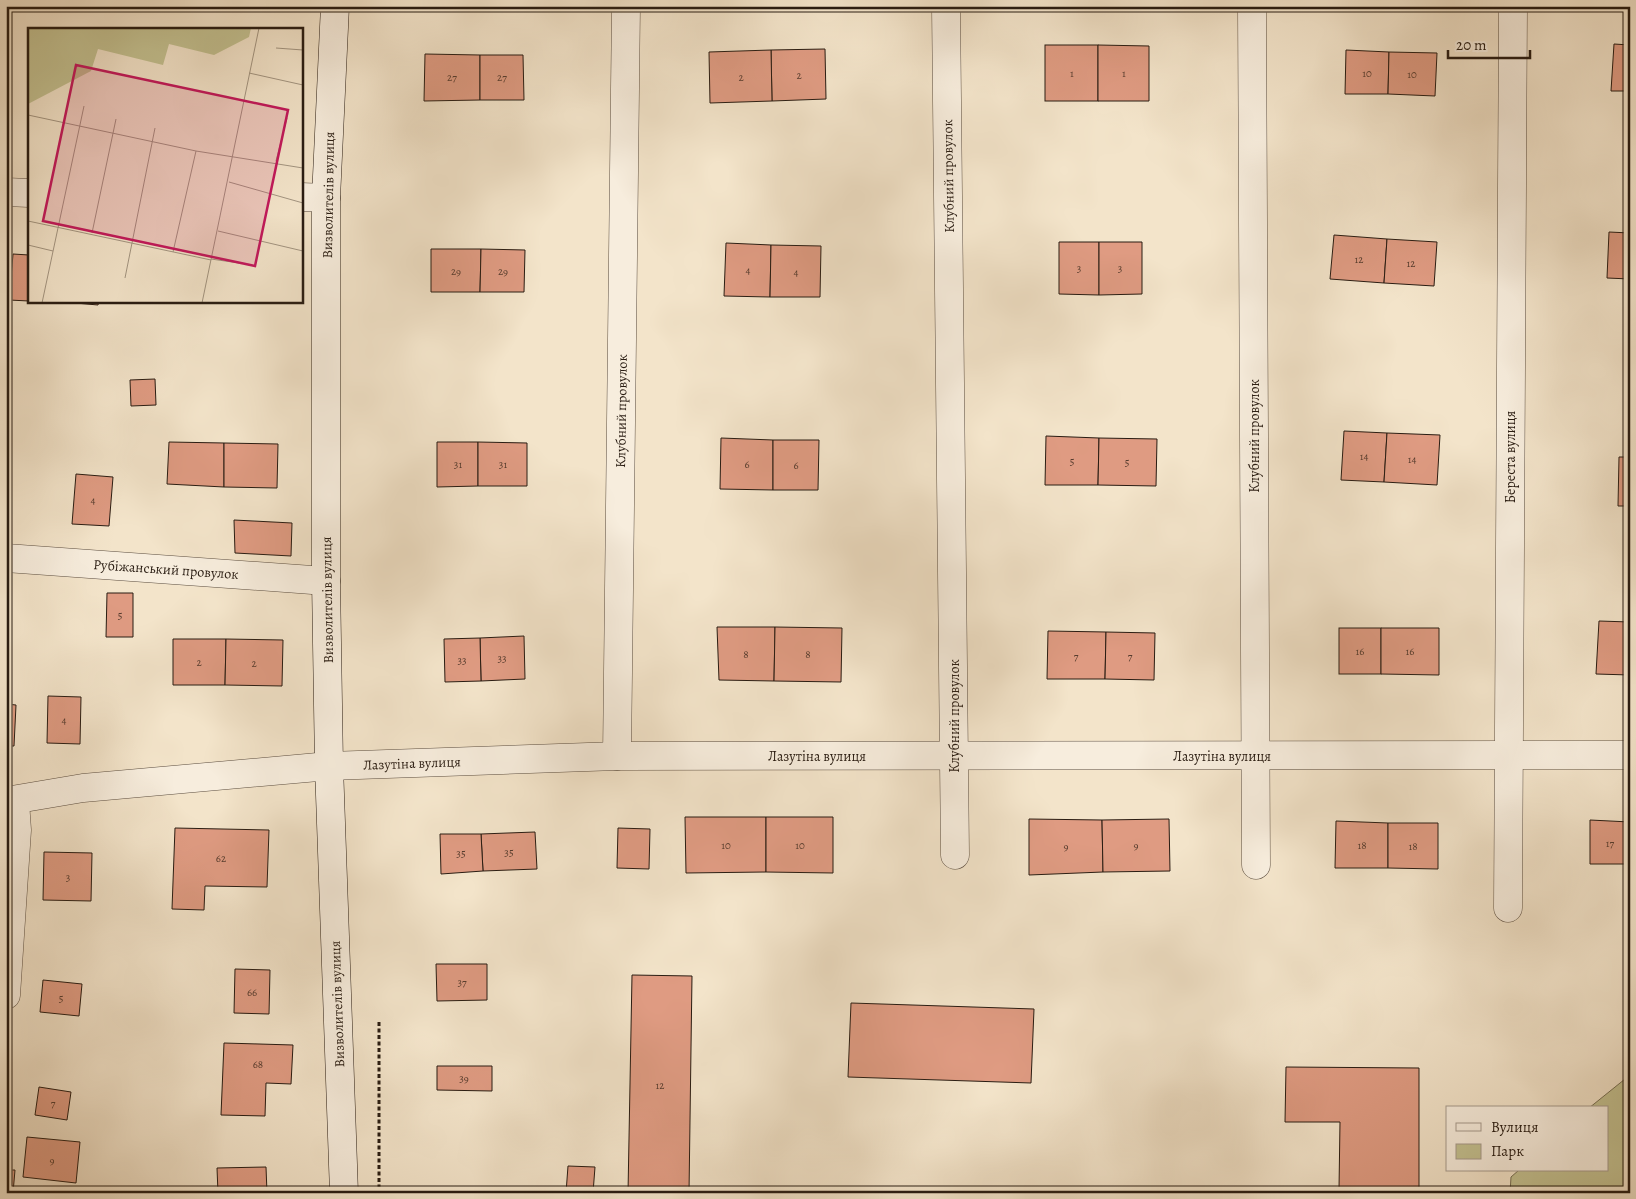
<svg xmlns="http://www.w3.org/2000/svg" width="1636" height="1199" viewBox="0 0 1636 1199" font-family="Alegreya,serif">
  <rect width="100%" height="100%" fill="#f3e4ca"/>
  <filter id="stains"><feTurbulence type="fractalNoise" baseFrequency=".004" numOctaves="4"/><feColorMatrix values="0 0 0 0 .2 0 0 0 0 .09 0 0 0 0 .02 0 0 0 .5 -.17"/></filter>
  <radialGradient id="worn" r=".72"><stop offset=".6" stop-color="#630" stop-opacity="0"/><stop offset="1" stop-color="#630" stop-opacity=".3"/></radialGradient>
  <polygon fill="#c3c191" stroke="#766e52" points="1630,1075 1630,1193 1510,1193 1511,1177 1519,1170 1607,1170 1607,1108 1589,1108"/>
  <g fill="#df9b82" stroke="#291c12">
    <polygon points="1614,44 1630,45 1630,91 1611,91"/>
    <rect x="1045" y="45" width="53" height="56"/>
    <polygon points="1098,45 1149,46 1149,101 1098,101"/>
    <polygon points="825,49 826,99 772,101 771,50"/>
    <polygon points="771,50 772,101 710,103 709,52"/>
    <polygon points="1346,50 1389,52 1388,94 1345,94"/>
    <polygon points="1389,52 1437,53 1435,96 1388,94"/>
    <polygon points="425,54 480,55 480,100 424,101"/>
    <polygon points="480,55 523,55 524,100 480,100"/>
    <polygon points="1609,232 1630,233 1630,279 1607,278"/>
    <polygon points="1334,235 1387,239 1384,283 1330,279"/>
    <polygon points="1387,239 1437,242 1434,286 1384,283"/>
    <polygon points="1059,242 1099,242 1099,295 1059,294"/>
    <polygon points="1099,242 1142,242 1142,294 1099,295"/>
    <polygon points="726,243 771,245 770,297 724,296"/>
    <polygon points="771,245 821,246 820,297 770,297"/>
    <polygon points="431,249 481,249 480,292 431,292"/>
    <polygon points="481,249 525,250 524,292 480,292"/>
    <polygon points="13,254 29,255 29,301 9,300"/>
    <polygon points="53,301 99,301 98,305"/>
    <polygon points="155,379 156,405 131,406 130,380"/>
    <polygon points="1344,431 1387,433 1384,482 1341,480"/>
    <polygon points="1387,433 1440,435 1437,485 1384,482"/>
    <polygon points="1046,436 1099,438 1098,485 1045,485"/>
    <polygon points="721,438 773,440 773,490 720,489"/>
    <polygon points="1099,438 1157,439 1156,486 1098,485"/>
    <polygon points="773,440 819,440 818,490 773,490"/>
    <polygon points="169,442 224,443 224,487 167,484"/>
    <polygon points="437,442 478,442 478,486 437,487"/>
    <polygon points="478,442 527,443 527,486 478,486"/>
    <polygon points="224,443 278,444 277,488 224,487"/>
    <polygon points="1619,457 1630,457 1630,506 1618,506"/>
    <polygon points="76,474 113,477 109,526 72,524"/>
    <polygon points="234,520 292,523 291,556 235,553"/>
    <polygon points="107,593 133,593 133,637 106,637"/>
    <polygon points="1599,621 1630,622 1630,675 1596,674"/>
    <polygon points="717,627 775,627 774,681 719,680"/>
    <polygon points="775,627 842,628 841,682 774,681"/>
    <rect x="1339" y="628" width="42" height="46"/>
    <polygon points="1381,628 1439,628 1439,675 1381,674"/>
    <polygon points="1048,631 1106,632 1105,679 1047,679"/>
    <polygon points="1106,632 1155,633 1154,680 1105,679"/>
    <polygon points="524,636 525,679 481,681 480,638"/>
    <polygon points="480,638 481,681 445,682 444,639"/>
    <polygon points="173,639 226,639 225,685 173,685"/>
    <polygon points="226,639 283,640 282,686 225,685"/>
    <polygon points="48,696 81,697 80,744 47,743"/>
    <polygon points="6,704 16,705 14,746 6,746"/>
    <polygon points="685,817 766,817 766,872 686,873"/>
    <polygon points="766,817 833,817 833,873 766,872"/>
    <polygon points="1029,819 1102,820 1103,872 1029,875"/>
    <polygon points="1169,819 1170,871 1103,872 1102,820"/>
    <polygon points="1590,820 1630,822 1630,864 1590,864"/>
    <polygon points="1336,821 1388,823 1388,868 1335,868"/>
    <polygon points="1388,823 1438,823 1438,869 1388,868"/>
    <polygon points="175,828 269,830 267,887 205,886 204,910 172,909"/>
    <polygon points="618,828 650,829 649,869 617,868"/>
    <polygon points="535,832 537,869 483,871 481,834"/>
    <polygon points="440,834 481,834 483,871 441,874"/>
    <polygon points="44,852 92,853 91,901 43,900"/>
    <polygon points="436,964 487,964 487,1000 437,1001"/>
    <polygon points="235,969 270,970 269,1014 234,1013"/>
    <polygon points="632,975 692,976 689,1193 628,1193"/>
    <polygon points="43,980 82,984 79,1016 40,1012"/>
    <polygon points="851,1003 1034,1009 1031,1083 848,1077"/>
    <polygon points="224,1043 293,1045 291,1084 266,1083 265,1116 221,1115"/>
    <polygon points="437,1066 492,1066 492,1091 437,1090"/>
    <polygon points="1286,1067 1419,1068 1419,1189 1339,1189 1340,1122 1285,1122"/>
    <polygon points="39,1087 71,1092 67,1120 35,1115"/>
    <polygon points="27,1137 80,1142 76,1183 23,1177"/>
    <polygon points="568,1166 595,1167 593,1193 566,1193"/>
    <polygon points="266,1167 267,1193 218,1193 217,1168"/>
    <polygon points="6,1170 15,1170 13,1193 6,1193"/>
  </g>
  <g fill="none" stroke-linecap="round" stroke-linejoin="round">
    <defs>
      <g id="street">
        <polyline points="946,6 955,855"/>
        <polyline points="1252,6 1256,865"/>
        <polyline points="6,192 29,193"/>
        <polyline points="301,197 326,198"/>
        <polyline points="6,558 326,581"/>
        <polyline points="617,756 626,6"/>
        <polyline points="6,801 83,788 329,766 617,756 1630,755"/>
        <polyline points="1508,908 1513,6"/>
        <polyline points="6,995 17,830 15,802"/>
      </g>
      <polyline id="secondary" points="335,6 326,198 326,581 329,766 344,1193"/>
    </defs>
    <use href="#street" stroke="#5c4e40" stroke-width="29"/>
    <use href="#secondary" stroke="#291c12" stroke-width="29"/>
    <polyline stroke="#291c12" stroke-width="3" stroke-dasharray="4 2.5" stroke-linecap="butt" points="379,1022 379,1193"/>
    <use href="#street" stroke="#f7eddd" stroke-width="28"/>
    <use href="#secondary" stroke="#f7eddd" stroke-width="28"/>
  </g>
  <g text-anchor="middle" stroke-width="4" stroke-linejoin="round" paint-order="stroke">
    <g font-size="11" fill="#563c2e">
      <text x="1072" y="77">1</text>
      <text x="1124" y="77">1</text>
      <text x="1367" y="77">10</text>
      <text x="1412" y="78">10</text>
      <text x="799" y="79">2</text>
      <text x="452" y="81">27</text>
      <text x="502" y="81">27</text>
      <text x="741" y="81">2</text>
      <text x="1359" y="263">12</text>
      <text x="1411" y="267">12</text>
      <text x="1079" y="272">3</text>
      <text x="1120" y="272">3</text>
      <text x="748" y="274">4</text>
      <text x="456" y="275">29</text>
      <text x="503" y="275">29</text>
      <text x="796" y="276">4</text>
      <text x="1364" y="460">14</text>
      <text x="1412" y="463">14</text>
      <text x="1072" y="465">5</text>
      <text x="1127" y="466">5</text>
      <text x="458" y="468">31</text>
      <text x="503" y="468">31</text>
      <text x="747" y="468">6</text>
      <text x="796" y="469">6</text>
      <text x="93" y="504">4</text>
      <text x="120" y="619">5</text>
      <text x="1360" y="655">16</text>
      <text x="1410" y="655">16</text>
      <text x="746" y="658">8</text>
      <text x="808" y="658">8</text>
      <text x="1076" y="660">7</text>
      <text x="1130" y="660">7</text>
      <text x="502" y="662">33</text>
      <text x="462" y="664">33</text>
      <text x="199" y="666">2</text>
      <text x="254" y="667">2</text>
      <text x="64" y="724">4</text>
      <text x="1610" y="847">17</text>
      <text x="726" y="849">10</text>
      <text x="800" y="849">10</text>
      <text x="1136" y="849">9</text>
      <text x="1362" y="849">18</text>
      <text x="1066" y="850">9</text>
      <text x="1413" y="850">18</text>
      <text x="509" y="856">35</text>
      <text x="461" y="857">35</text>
      <text x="221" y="862">62</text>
      <text x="68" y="881">3</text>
      <text x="462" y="986">37</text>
      <text x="252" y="996">66</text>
      <text x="61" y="1002">5</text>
      <text x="258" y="1068">68</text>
      <text x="464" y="1082">39</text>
      <text x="660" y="1089">12</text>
      <text x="53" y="1107">7</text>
      <text x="52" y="1164">9</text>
    </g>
    <g font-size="14" fill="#291c12" stroke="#f7eddd">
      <text transform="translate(948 176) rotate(-91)" y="5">Клубний провулок</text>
      <text transform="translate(328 195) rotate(-89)" y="5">Визволителів вулиця</text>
      <text transform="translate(621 411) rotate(-89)" y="5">Клубний провулок</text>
      <text transform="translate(1254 436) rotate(-90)" y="5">Клубний провулок</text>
      <text transform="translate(1510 457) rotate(-90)" y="5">Береста вулиця</text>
      <text transform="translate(166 569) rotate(4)" y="5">Рубіжанський провулок</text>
      <text transform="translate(327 600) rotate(-91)" y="5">Визволителів вулиця</text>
      <text transform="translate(954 716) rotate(-90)" y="5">Клубний провулок</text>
      <text x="817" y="761">Лазутіна вулиця</text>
      <text x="1222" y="761">Лазутіна вулиця</text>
      <text transform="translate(412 763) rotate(-2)" y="5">Лазутіна вулиця</text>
      <text transform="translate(337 1004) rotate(-92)" y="5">Визволителів вулиця</text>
    </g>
  </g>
  <g transform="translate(28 28)">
    <rect width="275" height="275" fill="#f3e4ca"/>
    <path d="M0,0H223L221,9L186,27L141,16L135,37L70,21L63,43L0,76Z" fill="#c3c191"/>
    <path fill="none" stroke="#a29480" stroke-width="1" d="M248,20L275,22M221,45L275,57M0,87L168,123L275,140M248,133L259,90M201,154L275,175M0,193L183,232M190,203L275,223M64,205L88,91M0,217L25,223M145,224L168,123M183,231L211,235M97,250L127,100M14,275L56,78M174,275L231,0"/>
    <path fill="#c2185b" fill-opacity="0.15" stroke="#c2185b" stroke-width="2.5" d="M48,37L260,82L227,238L15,193Z"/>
    <rect width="275" height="275" fill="none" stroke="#291c12" stroke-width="2.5"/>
  </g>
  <rect width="1636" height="1199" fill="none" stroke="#f3e4ca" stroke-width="25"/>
  <rect x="8" y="8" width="1621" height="1184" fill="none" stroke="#291c12" stroke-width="2.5"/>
  <rect x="12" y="12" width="1611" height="1174" fill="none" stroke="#291c12"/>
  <rect x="1446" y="1106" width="162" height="65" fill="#f7eddd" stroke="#a5998c"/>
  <rect x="1456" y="1123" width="25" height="8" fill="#f7eddd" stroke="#a5998c"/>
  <text x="1491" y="1132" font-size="15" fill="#291c12">Вулиця</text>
  <rect x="1456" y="1144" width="25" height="15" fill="#c3c191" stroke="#a5998c"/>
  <text x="1491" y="1156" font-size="15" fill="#291c12">Парк</text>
  <path d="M1448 50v8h82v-8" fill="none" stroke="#291c12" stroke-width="2.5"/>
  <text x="1456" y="50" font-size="15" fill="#291c12" stroke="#f7eddd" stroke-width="4" paint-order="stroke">20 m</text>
  <rect width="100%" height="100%" filter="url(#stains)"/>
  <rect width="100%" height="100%" fill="url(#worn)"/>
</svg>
